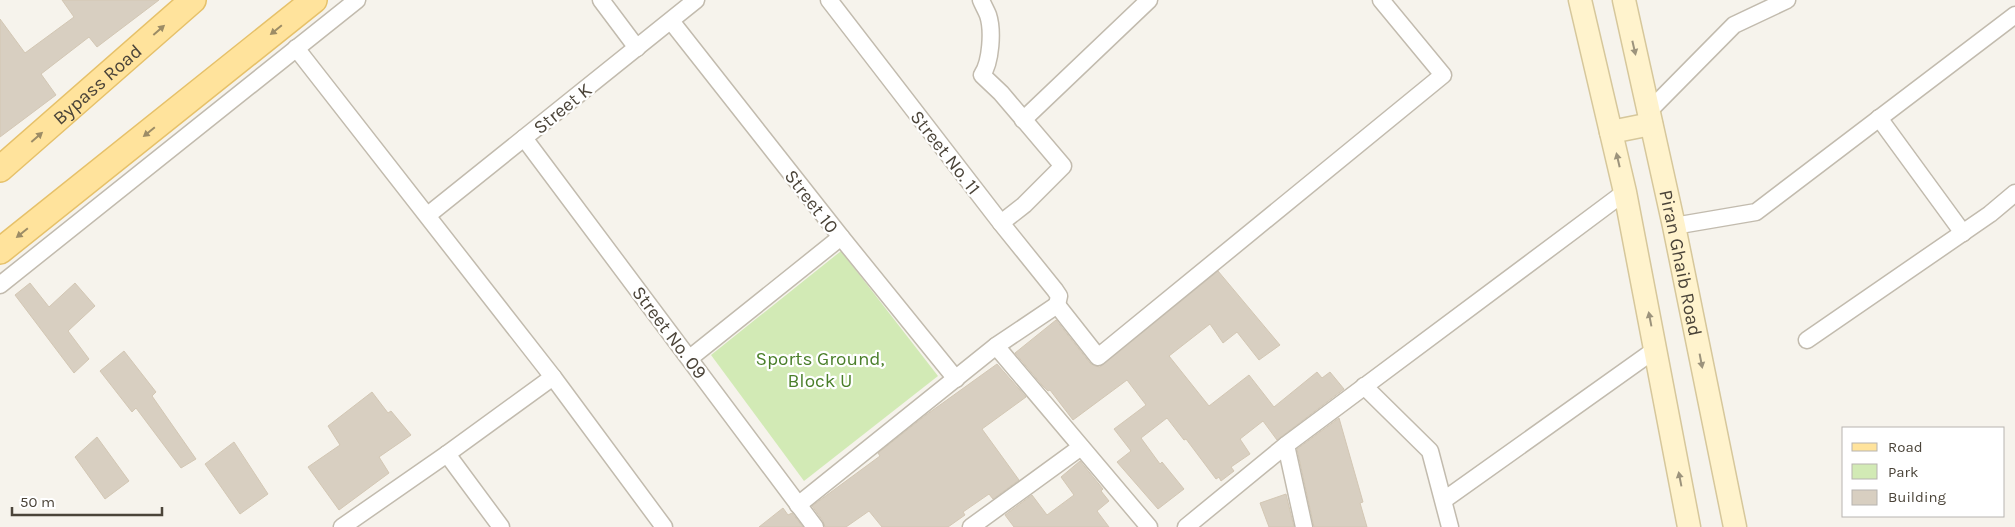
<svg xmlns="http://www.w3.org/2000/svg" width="2015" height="527" viewBox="0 0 2015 527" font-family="Karla,sans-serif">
  <rect width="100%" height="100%" fill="#f6f3ec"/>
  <polygon fill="#d2eab5" points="841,251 938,376 804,481 711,355"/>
  <g fill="#d8cfc1" stroke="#d3c7b4">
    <polygon points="62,0 159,0 97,47 89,37 41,74 56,95 0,137 0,19 25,53 74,17"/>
    <polygon points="1218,271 1280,345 1259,360 1237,332 1223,343 1210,324 1169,356 1209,406 1249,375 1274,407 1317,372 1322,378 1330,372 1344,389 1277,440 1263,421 1240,439 1250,454 1231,467 1234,471 1221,481 1219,477 1216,479 1186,439 1184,440 1167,418 1141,438 1160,464 1162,462 1184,489 1158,509 1117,462 1131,451 1114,429 1146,405 1127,380 1073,420 1050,390 1048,391 1042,385 1015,353 1056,320 1090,363 1095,366 1100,367"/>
    <polygon points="30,283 49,307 75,283 95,306 68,331 89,359 74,373 15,295"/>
    <polygon points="124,351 156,392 152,396 196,459 181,468 136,408 132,412 100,371"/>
    <polygon points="997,364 1026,397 982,429 1019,480 993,499 989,494 963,512 965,515 948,527 882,527 869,511 846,527 825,527 823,521 812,506 880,456 878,453 926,415"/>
    <polygon points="372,392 388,413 391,411 411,435 379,457 389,473 339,510 308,467 340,445 328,426"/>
    <polygon points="1339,418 1363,502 1360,503 1367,527 1314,527 1297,449"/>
    <polygon points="97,437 129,481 105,499 75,457"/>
    <polygon points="234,442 268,494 240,514 205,464"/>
    <polygon points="1080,461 1103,489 1101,491 1109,501 1097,511 1109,527 1014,527 1005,515 1032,495 1047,515 1074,495 1061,477"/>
    <polygon points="1286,494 1294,527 1269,527 1260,503"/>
    <polygon points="783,508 788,515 792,513 803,527 759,527"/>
  </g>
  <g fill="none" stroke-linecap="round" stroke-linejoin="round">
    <defs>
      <g id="minor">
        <polyline points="601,0 637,48"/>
        <polyline points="829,0 1001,223 1055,290 1059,296 1057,305"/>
        <path d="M981,0C983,5 986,10 988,15C993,30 991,62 982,75L1001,93L1063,166L1024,205L1001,223"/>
        <polyline points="671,21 841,237 956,379"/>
        <polyline points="296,48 553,377 664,527"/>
        <polyline points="1649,111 1734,25 1787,0"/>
        <polyline points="1879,118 1963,233"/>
        <polyline points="1023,120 1149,0"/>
        <polyline points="524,138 815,527"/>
        <polyline points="428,215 696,0"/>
        <polyline points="1674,226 1756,212 2015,15"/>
        <polyline points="0,285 357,0"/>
        <polyline points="1057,305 1098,357 1443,75 1381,0"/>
        <polyline points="1807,340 1990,214 2015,193"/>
        <polyline points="996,346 1149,527"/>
        <polyline points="690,358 841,237"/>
        <polyline points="1364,386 1430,451 1450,527"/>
        <polyline points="1286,445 1304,527"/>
        <polyline points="447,454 501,527"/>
        <polyline points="1444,500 1656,349"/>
        <polyline points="798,505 996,346 1057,305"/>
        <polyline points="342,527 447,454 553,377"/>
        <polyline points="971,527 1081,447"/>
        <polyline points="1186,527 1286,445 1625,192"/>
      </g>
      <g id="secondary">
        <polyline points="1580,0 1625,192 1689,527"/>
        <path id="s1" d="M1624,0L1674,226L1735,527"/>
        <polyline points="1611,132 1651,124"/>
      </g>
      <g id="primary">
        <path id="s2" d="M0,169L193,0"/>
        <polyline points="0,251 314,0"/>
      </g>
    </defs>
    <use href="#minor" stroke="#c2bbae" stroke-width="19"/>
    <use href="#secondary" stroke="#d6c79b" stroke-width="25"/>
    <use href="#primary" stroke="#e6c16a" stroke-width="28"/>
    <use href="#minor" stroke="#fff" stroke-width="16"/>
    <use href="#secondary" stroke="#fff3cd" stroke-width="22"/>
    <use href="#primary" stroke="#ffe39c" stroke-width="25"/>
  </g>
  <defs><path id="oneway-solid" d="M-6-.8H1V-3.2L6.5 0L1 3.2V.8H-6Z" transform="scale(1.25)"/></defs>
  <g fill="#9c8c66">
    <use href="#oneway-solid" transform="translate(159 30) rotate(-41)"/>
    <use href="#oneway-solid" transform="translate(276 30) rotate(141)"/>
    <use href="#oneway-solid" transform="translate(149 132) rotate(141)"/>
    <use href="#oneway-solid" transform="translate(37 137) rotate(-41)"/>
    <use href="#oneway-solid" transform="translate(22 233) rotate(141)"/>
  </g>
  <g fill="#9c937c">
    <use href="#oneway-solid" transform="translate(1634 48) rotate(77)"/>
    <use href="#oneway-solid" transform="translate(1618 160) rotate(-103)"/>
    <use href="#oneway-solid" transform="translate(1650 319) rotate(-101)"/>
    <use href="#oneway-solid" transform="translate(1701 361) rotate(79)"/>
    <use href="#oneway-solid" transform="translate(1680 479) rotate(-101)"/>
  </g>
  <g text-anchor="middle" stroke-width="4.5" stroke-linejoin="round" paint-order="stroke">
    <g font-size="19" fill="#4b4439" stroke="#fff">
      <text dy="7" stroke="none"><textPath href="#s2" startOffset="129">Bypass Road</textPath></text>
      <text transform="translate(562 108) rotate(-39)" y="7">Street K</text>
      <text transform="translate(946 152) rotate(52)" y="7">Street No. 11</text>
      <text transform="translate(812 201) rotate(52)" y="7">Street 10</text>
      <text dy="7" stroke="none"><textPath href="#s1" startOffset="269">Piran Ghaib Road</textPath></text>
      <text transform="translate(670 332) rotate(53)" y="7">Street No. 09</text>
    </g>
    <g font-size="19" fill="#4a7f2a" stroke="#fff">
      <text x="820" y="365">Sports Ground,<tspan x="820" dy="22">Block U</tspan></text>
    </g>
  </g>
  <rect x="1842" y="427" width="162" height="90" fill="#ffffff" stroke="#b7b4b0"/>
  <rect x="1852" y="443" width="25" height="8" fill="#ffe39c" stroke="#b7b4b0"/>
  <text x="1888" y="452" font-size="15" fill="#4b4439">Road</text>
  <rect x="1852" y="464" width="25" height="15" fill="#d2eab5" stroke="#b7b4b0"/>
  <text x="1888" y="477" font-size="15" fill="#4b4439">Park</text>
  <rect x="1852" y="490" width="25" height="15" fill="#d8cfc1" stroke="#b7b4b0"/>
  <text x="1888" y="502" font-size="15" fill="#4b4439">Building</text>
  <path d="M12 507v8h150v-8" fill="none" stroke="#4b4439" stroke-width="2.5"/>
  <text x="20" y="507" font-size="15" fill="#4b4439" stroke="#ffffff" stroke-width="4" paint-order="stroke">50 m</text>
</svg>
